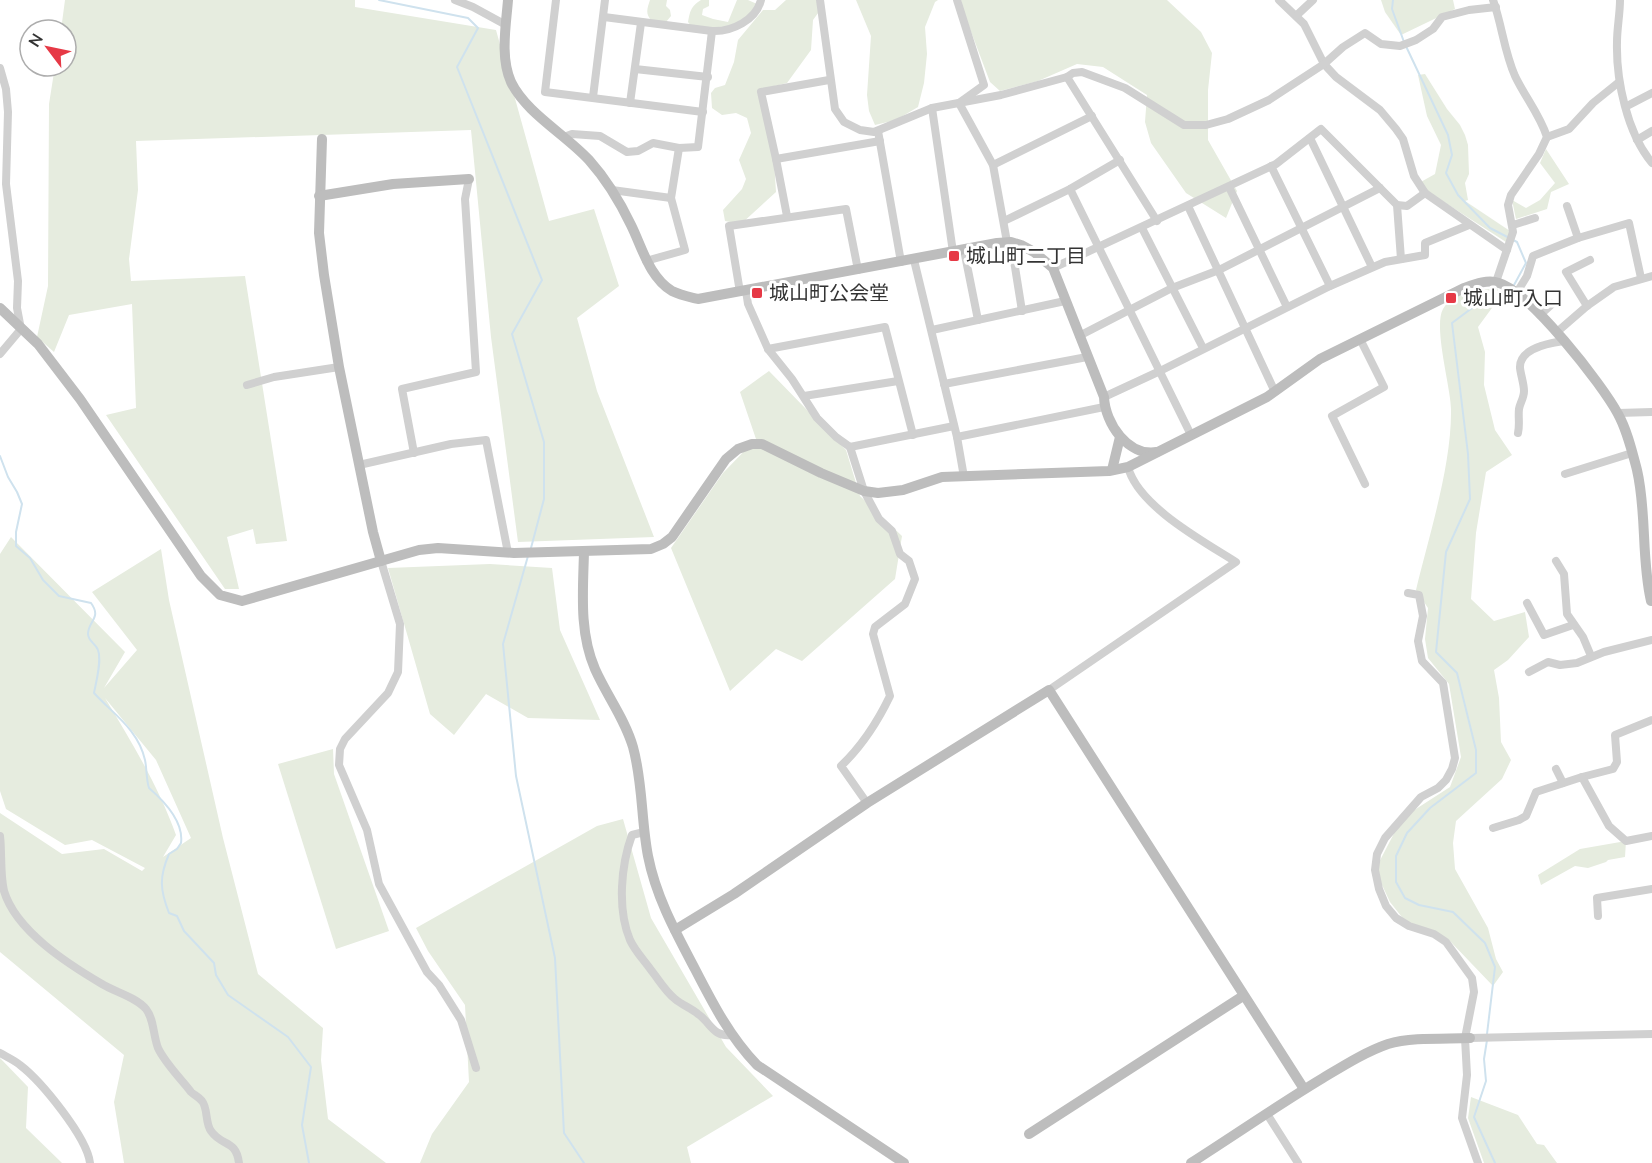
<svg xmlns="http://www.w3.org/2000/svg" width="1652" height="1163" viewBox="0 0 1652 1163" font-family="'Nunito Sans','Noto Sans JP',sans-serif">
  <rect width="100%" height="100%" fill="#fff"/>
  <g fill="#e6ecdf" fill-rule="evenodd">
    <polygon points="65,0 355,0 355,7 496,30 549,221 594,209 619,286 577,318 597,391 654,537 518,542 491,337 471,130 136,141 138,190 129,259 131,281 245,276 287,541 256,544 253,529 227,537 239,589 225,589 106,415 136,408 132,304 69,315 54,352 37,337 48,286 49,104 55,66 66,66 66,30 61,30"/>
    <path d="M650,0H667L666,6L670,10L671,16L666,22L652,21C645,14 647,9 650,0Z"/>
    <path d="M701,0H709V6L703,9L702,15L713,19L728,22L737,0H748L757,4C735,36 726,30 691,26L688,22C690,11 691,6 701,0Z"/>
    <polygon points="786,0 820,0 821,9 813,20 811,50 787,83 758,90 773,145 776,192 741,224 725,221 723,210 742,189 746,179 739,160 751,133 747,118 736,113 722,115 712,108 711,93 715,88 725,85 734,62 738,40 763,10 775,10"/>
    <polygon points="856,0 938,0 935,2 925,27 927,54 924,83 918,107 896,120 875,125 869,111 867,95 871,36"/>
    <polygon points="961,0 1167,0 1201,32 1212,53 1208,90 1208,140 1237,191 1226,218 1186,193 1151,143 1145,122 1147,95 1103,67 1077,64 1038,81 1000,91 990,82 964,13"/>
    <polygon points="1381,0 1453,0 1455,9 1401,35 1385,12"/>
    <polygon points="1425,74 1447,109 1460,125 1465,135 1468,145 1469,174 1465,183 1468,200 1465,201 1510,231 1506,242 1427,191 1419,183 1435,174 1441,145 1427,116 1418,75"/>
    <polygon points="1546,149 1569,184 1551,192 1547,209 1516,219 1512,200 1526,208 1540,200 1555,183 1540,163"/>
    <path d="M1497,288L1500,297L1478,327L1485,352L1484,385L1495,430L1512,455L1486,472L1476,533L1471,599L1494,621L1525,612L1529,637L1508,660L1494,670L1499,698L1501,742L1511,760L1502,779L1456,821L1453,843L1455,869L1488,928L1496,959L1503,972L1493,986L1448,939L1409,926L1390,902L1375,870L1402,818L1450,787L1461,757L1449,684L1428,658L1425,639L1428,608L1416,590C1429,536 1452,464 1451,409C1451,388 1433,327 1443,309C1454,291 1478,291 1497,288Z"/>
    <polygon points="769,371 846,450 860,496 902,536 895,579 802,661 776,649 730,691 671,548 723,473 756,439 740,392"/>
    <path d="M11,537L125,652L104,688L137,650L92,592L161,549L169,600L223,838L258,974L323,1028L321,1060L328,1119L386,1163H124L114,1102L124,1055L0,952V813L62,854L104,849L142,871L145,868L92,840L65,845L6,809L0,791V554ZM105,698L156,760L191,838L163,857L176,835C158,785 132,743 105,698Z"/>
    <polygon points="490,564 552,568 560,630 600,720 528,718 486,694 454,735 430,714 388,568"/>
    <polygon points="333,749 334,774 389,931 336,949 278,764"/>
    <polygon points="623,819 651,918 726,1047 773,1096 687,1147 691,1163 420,1163 432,1134 469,1082 465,1005 428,951 416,928 597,826"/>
    <polygon points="1626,841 1625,857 1608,860 1606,862 1588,868 1575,866 1541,885 1538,875 1580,849"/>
    <polygon points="0,1058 28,1087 26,1128 62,1163 0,1163"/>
    <polygon points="1471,1097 1518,1115 1537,1144 1544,1145 1557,1163 1484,1163 1468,1118"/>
  </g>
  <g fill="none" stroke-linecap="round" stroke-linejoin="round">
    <g stroke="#cfe2ee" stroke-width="2">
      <polyline points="379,0 468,18 478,28 457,67 542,280 512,334 544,442 544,499 531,548"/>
      <polyline points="1393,0 1392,9 1404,42 1448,135 1452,155 1446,173 1458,195 1490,228 1517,242 1526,263 1514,285"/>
      <path d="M0,456L8,477L17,492L22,504L16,532V546L30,558L43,580L59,596L91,603C102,618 88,621 88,634C88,641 96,644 98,650C102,661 96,682 94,693C113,714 138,729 145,760C147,769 146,779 149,788C164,801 184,821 181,843L177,849L169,854C159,877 160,890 169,913L177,916L184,931L214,963L216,975L228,995L288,1037L311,1067L302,1125L309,1163"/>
      <polyline points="528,556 503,644 516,776 555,958 564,1133 584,1163"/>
      <polyline points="1487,1034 1495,967 1485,943 1453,912 1419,905 1405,898 1396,882 1396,856 1407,833 1430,808 1476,773 1476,750 1457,673 1436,652 1446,552 1470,499 1468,454 1452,323 1472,308 1498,299 1507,291"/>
      <polyline points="1487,1040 1484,1059 1486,1081 1474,1117 1495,1163"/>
    </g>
    <g stroke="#d0d0d0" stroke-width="8">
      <polyline points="455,0 473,7 506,25"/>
      <polyline points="556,0 545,92 703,112"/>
      <polyline points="820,0 835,109 844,122 860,130 874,132 932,108 1001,95 1067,77 1157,221"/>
      <polyline points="957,0 984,85 959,103 993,165 1007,242"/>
      <polyline points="1279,0 1304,24 1324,64 1336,77 1380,110 1396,129 1403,139 1414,176 1425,193"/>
      <path d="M1493,0C1502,25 1504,51 1515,76C1525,97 1540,115 1547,137L1539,154L1511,195L1508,205L1513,232L1496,282"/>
      <path d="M1620,0C1620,14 1617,28 1617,42C1616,80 1627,133 1652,163"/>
      <polyline points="1297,15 1313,0"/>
      <polyline points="604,17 712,31"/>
      <polyline points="0,68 6,89 8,112 6,184 18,281 17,308 21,329 0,354"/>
      <polyline points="635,69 708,77"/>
      <polyline points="1067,77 1073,73 1082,72 1125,88 1184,125 1206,125 1228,119 1269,100 1324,64 1343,47 1365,33 1381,44 1400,46 1416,40 1433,29 1442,17 1469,10 1496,7"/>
      <polyline points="593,97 605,0"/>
      <polyline points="630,103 641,23"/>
      <polyline points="1627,106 1652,93"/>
      <polyline points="932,108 953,252"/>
      <polyline points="878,131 901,262"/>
      <path d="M564,137L572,134L600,136L627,152L638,151L653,143L679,148L698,147L712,31C732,32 756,20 761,0"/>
      <polyline points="1547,137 1569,129 1593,103 1619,82"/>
      <polyline points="1310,138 1372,267"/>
      <polyline points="1637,140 1652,131"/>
      <polyline points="776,159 880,141"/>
      <polyline points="993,165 1092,116"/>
      <polyline points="1271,166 1330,286"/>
      <polyline points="1229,187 1287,307"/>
      <polyline points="1070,189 1191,435"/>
      <polyline points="612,190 671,198"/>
      <polyline points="1397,205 1401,259"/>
      <polyline points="1188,206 1275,392"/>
      <polyline points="1567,206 1578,238"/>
      <polyline points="787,216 776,159 761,92 829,80"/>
      <polyline points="1004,221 1070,189 1120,160"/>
      <polyline points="1513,225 1535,218"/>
      <polyline points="1142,228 1203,348"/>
      <polyline points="1011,242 1022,311"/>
      <polyline points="964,250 978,320"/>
      <polyline points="914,260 957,437 964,477"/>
      <polyline points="646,261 685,250 671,198 679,148"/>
      <polyline points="1053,268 1276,164 1321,129 1397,205 1407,206 1425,193 1507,250"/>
      <path d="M746,291L748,304L768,349L792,379L817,418L836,437L850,447L864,491L879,519L892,531L900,554L909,561L915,579L905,604L875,627L873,634L890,696C877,723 863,745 841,766L867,803"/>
      <polyline points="740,292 729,226 846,209 858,270"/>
      <polyline points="1516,294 1527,276 1533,256 1578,238 1629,223 1641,278"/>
      <polyline points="1587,306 1566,272 1590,260"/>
      <polyline points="1540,315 1552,304"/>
      <polyline points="932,330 1065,301"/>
      <polyline points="1557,332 1587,306 1614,287 1652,276"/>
      <polyline points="1079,336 1172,288 1219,270 1380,188"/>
      <polyline points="1360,339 1384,387 1332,416 1365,484"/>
      <polyline points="768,349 885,327 913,435"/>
      <polyline points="944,384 1087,357"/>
      <polyline points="247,385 274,377 339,367"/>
      <polyline points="804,396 898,381"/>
      <polyline points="1104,397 1160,371 1330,286 1385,262 1425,255 1425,243 1469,225"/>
      <polyline points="1618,413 1652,412"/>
      <path d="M1518,433C1520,424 1518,417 1519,409C1520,403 1524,398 1524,391C1524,384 1521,376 1520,368C1519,348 1549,343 1564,341"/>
      <polyline points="957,437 1104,407"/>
      <polyline points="850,447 954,426"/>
      <polyline points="414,453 402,389 476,372 465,199 469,179"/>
      <polyline points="359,465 451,444 486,440 508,553"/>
      <polyline points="1565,474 1632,453"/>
      <polyline points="381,561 400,624 398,672 388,693 345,739 340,749 339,765 367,830 379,884 427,972 439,985 461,1020 476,1068"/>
      <polyline points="1556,561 1564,574 1567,614 1583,637 1591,656"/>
      <polyline points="1408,593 1419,595 1423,616 1418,641 1422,661 1443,683 1455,758 1452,769 1446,780 1438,788 1421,797 1385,838 1377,854 1375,870 1379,889 1386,906 1396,918 1409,926 1434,934 1446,942 1472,978 1474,992 1465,1038 1467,1075 1462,1118 1478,1163"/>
      <polyline points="1527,603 1544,635 1573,625"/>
      <polyline points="1529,672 1548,662 1560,665 1577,663 1604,652 1652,640"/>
      <path d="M1049,690L1236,562C1203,541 1138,506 1128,467"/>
      <polyline points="1556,769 1563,783"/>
      <polyline points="1582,777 1613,769 1617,762 1615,735 1652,720"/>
      <polyline points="1493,828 1519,820 1526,816 1536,792 1582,777 1609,826 1626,841 1652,836"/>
      <path d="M644,832L632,835C621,865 617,909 630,940C635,951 644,960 651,970C659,980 665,991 675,999C682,1005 691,1008 698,1014C711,1023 713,1037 731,1035"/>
      <path d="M0,836C2,853 0,874 4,891C16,931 68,964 102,984C115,992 136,997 146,1009C154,1019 153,1035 158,1048C165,1063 181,1079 191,1092C194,1095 199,1097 202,1101C208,1108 205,1123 211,1131C222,1147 236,1139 239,1163"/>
      <polyline points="1598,916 1597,898 1652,889"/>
      <polyline points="1470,1038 1652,1034"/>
      <path d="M0,1053C7,1057 14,1060 20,1065C41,1081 87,1137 90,1163"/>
      <polyline points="1267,1114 1298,1163"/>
    </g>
    <g stroke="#bdbdbd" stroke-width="10">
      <path d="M508,0C506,26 500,57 511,82C526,113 565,134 589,160C606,179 620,202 631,225C642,247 649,277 672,291C680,295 690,297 698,299L997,243L1011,242L1021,245L1034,252L1053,268L1104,397C1105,423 1128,457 1157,452"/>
      <polyline points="322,139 319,233 324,275 339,367 373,532 381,561"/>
      <polyline points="319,196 393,184 469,179"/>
      <path d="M0,308L38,344L80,399L201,576L220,595L242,601L419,550L438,548L514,553L651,549L663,544L672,537L726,459L738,449L752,444H762L821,473L864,491L878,493L903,490L942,477L1109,471L1128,467L1267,397L1320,359L1464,288C1475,284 1488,279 1499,283C1530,292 1602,384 1618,414C1627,430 1632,451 1637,470C1647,513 1641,558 1651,601"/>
      <polyline points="1112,470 1120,437"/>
      <path d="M584,552C583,591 579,632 595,669C607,696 625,719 633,747C643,783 641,820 648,856C656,897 676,933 695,969C713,1004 730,1037 757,1065L904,1163"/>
      <polyline points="675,930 734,894 867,803 1049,690 1304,1089"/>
      <polyline points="1029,1134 1243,996"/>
      <path d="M1191,1163C1235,1135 1278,1105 1323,1078C1343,1066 1365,1052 1388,1044C1411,1037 1445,1039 1470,1038"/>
    </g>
  </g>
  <g fill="#e63946" stroke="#fff" stroke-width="2">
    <rect x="948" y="250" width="12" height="12" rx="3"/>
    <rect x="751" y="287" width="12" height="12" rx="3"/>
    <rect x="1445" y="292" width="12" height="12" rx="3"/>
  </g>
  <g text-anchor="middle" stroke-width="6" stroke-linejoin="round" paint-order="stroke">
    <g font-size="20" fill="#333" stroke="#fff" text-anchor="start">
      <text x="966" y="263">城山町二丁目</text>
      <text x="769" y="300">城山町公会堂</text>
      <text x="1463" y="305">城山町入口</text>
    </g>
  </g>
  <g transform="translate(48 48) rotate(302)"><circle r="28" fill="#ffffff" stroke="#adadad" stroke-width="1.5"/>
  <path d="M0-4.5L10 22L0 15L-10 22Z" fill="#e63946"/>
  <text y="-9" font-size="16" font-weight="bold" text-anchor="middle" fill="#333333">N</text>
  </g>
</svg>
